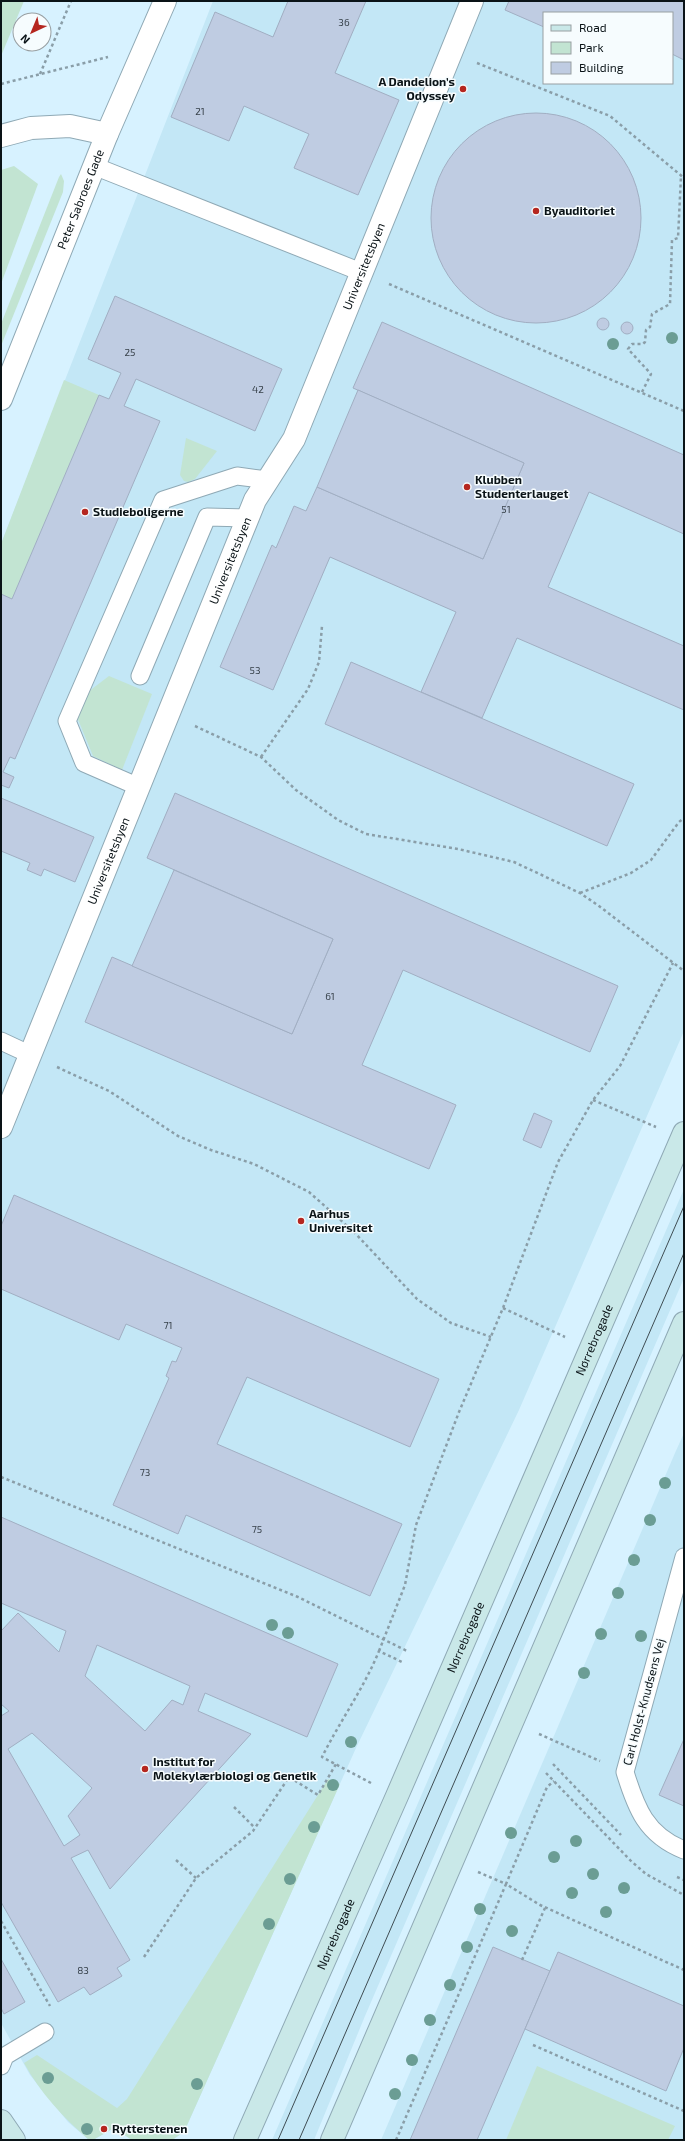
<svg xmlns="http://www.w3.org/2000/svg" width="685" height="2141" viewBox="0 0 685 2141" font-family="'Exo 2',sans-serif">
  <rect width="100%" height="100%" fill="#d7f2ff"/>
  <g fill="#c3e7f6" fill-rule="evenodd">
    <path d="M213,1H684V1031L519,1410L356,1748L184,2132L172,2140H132L114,2128L93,2140H89L68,2122L30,2075L1,2023V544ZM544,13H672V83H544Z"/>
    <polygon points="684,1189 684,1278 365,2016 314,2140 272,2140"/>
    <polygon points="684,1433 684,2140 381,2140 675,1453"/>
  </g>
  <g fill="#c2e4d2">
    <polygon points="1,1 24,1 1,56"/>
    <polygon points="14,166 38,184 1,284 1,170"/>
    <polygon points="61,174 64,181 63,192 1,346 1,324 59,177"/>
    <polygon points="64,380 99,395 12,599 1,594 1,544"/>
    <polygon points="186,438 217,451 195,479 188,482 184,481 180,475"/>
    <polygon points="109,676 152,694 122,770 93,756 77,717 88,692"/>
    <path d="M328,1779L340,1784L184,2132L172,2140H132L114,2128L93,2140H89C64,2118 40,2093 24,2063L37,2055L117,2108L127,2099Z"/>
    <polygon points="537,2066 675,2126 668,2140 506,2140"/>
  </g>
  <g fill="#bfcce2" stroke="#a1aec2" fill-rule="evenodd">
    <polygon points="288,1 366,1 335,73 399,100 358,195 294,168 309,134 244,106 229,141 171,117 215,12 273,37"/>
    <polygon points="509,1 684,1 684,60 672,54 672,13 544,13 544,27 505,10"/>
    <circle cx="536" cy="218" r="105"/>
    <polygon points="115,296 282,369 255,431 136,379 124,406 160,421 15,759 10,757 3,772 14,777 9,788 1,785 1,594 12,599 99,395 109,399 121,373 88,359"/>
    <circle cx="603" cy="324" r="6"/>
    <polygon points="382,322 684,455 684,534 589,492 548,587 684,646 684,710 517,638 482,718 421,692 456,612 330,557 273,690 220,667 272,545 276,548 294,506 306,511 317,487 483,559 524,463 353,388"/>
    <circle cx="627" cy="328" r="6"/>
    <polygon points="358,390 524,463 483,559 317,487"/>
    <polygon points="351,662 634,784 607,846 325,724"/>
    <polygon points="175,793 618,986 590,1052 403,970 362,1065 456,1105 429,1169 85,1022 112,957 292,1034 333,939 147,858"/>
    <polygon points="1,798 94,837 75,882 44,869 41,876 27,870 30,863 1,851"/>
    <polygon points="174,870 333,939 292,1034 132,966"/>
    <polygon points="534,1113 552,1121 541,1148 523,1140"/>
    <polygon points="14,1195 439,1379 410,1447 247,1377 217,1444 402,1524 370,1596 186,1515 178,1534 113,1505 169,1378 166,1376 172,1361 176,1362 182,1348 126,1324 119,1340 1,1289 1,1226"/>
    <path d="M1,1517L338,1664L307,1737L205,1693L198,1711L251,1734L110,1889L88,1850L71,1858L130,1960L117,1968L122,1976L90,1995L84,1987L58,2002L1,1902V1716L9,1711L1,1704V1631L18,1613L59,1652L66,1631L1,1603ZM97,1645L190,1686L183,1705L172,1700L145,1731L85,1676ZM32,1733L92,1788L68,1816L80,1835L64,1846L8,1749Z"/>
    <polygon points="684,1739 684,1806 659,1795"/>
    <polygon points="493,1947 550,1971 477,2140 410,2140"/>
    <polygon points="558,1952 684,2006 684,2048 666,2091 525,2029"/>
    <polygon points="1,1959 25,2002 4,2014 1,2008"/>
  </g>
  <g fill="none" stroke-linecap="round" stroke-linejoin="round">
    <defs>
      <g id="lane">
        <polyline points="94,166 361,272"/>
        <polyline points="140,676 207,517 248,518"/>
        <polyline points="139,787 84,763 67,721 163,500 237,476 267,480"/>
        <polyline points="1,1041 31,1055"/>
        <path d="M684,1557L625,1772C636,1808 646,1835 684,1850"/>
        <polyline points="1,2066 5,2056 45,2032"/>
      </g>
      <g id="street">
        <polyline points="1,136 31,128 70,126 107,134"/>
        <path id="s1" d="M1,399L107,134L165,1"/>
        <path id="s2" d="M1,1127L255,500L294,439L472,1"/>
      </g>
      <g id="secondary">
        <polyline points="1,2121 14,2140"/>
        <path id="s3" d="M245,2140L397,1796L684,1133"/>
        <polyline points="332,2140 684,1323"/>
      </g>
    </defs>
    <use href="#lane" stroke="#8fa9b5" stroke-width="19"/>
    <use href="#street" stroke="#8fa9b5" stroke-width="24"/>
    <use href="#secondary" stroke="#8fa9b5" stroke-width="24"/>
    <g stroke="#8a9ea8" stroke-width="2.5" stroke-dasharray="3 3" stroke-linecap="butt">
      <polyline points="477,63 610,116 684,178"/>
      <polyline points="40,74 71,1"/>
      <polyline points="1,84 108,57"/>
      <polyline points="389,284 684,411"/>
      <polyline points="642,392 651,374 628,349 632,344 643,344 645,342 646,330 650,327 652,314 670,304 672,240 678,238 681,176"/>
      <polyline points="195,726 261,757 296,790 338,820 366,834 458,849 514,862 580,893 599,906 684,971"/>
      <polyline points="261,757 308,689 319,662 322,626"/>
      <polyline points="580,893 631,873 651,860 679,822 684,818"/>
      <polyline points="57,1067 109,1091 178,1136 211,1150 254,1164 309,1192 354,1232 417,1299 451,1323 491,1337"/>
      <polyline points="593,1100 656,1127"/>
      <polyline points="503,1308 565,1337"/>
      <polyline points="1,1477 298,1597 407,1651"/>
      <polyline points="379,1651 405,1585 416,1525 459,1412 503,1308 558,1162 593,1100 620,1066 673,963"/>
      <polyline points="539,1734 600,1761"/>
      <polyline points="553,1764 621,1835"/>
      <polyline points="546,1773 631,1861 646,1874 684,1895"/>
      <path d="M371,1783L322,1757C340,1721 364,1688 379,1651L402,1662"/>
      <polyline points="234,1807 255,1828"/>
      <polyline points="176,1860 196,1878"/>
      <polyline points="478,1872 506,1884 547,1787 554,1781"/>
      <polyline points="677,1877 684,1880"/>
      <polyline points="1,1921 50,2006"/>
      <polyline points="144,1957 196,1878 253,1831 289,1777 318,1795 336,1764"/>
      <polyline points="522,1960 545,1908"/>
      <polyline points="533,2045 684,2111"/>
      <polyline points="396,2140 506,1884 540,1905 684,1970"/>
    </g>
    <use href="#lane" stroke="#fff" stroke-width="17"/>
    <use href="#street" stroke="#fff" stroke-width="22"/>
    <use href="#secondary" stroke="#c9e8e8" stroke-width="22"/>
    <g stroke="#3f4d53" stroke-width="1">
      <polyline points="278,2140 684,1206"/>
      <polyline points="299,2140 684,1253"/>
    </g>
  </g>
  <g fill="#6b9d94">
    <circle cx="672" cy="338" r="6"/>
    <circle cx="613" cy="344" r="6"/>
    <circle cx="665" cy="1483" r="6"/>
    <circle cx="650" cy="1520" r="6"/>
    <circle cx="634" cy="1560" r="6"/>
    <circle cx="618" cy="1593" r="6"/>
    <circle cx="272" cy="1625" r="6"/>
    <circle cx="288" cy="1633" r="6"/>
    <circle cx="601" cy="1634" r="6"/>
    <circle cx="641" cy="1636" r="6"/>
    <circle cx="584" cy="1673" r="6"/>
    <circle cx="351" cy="1742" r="6"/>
    <circle cx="333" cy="1785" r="6"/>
    <circle cx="314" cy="1827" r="6"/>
    <circle cx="511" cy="1833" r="6"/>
    <circle cx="576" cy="1841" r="6"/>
    <circle cx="554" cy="1857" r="6"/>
    <circle cx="593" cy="1874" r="6"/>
    <circle cx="290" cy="1879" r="6"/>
    <circle cx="624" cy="1888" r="6"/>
    <circle cx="572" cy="1893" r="6"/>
    <circle cx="480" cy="1909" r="6"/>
    <circle cx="606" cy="1912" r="6"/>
    <circle cx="269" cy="1924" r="6"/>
    <circle cx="512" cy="1931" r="6"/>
    <circle cx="467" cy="1947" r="6"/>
    <circle cx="450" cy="1985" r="6"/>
    <circle cx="430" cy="2020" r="6"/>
    <circle cx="412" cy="2060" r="6"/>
    <circle cx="48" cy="2078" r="6"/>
    <circle cx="197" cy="2084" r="6"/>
    <circle cx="395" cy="2094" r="6"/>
    <circle cx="87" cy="2129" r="6"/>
  </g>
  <g fill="#b5261f" stroke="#f6fcfe" stroke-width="1.5">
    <circle cx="463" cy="89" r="4"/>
    <circle cx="536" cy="211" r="4"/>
    <circle cx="467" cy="487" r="4"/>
    <circle cx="85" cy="512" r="4"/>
    <circle cx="301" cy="1221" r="4"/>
    <circle cx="145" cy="1769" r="4"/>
    <circle cx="104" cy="2129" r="4"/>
  </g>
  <g text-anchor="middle" stroke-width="3" stroke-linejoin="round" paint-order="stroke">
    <g font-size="10" fill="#37414a">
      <text x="344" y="26">36</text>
      <text x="200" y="115">21</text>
      <text x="130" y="356">25</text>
      <text x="258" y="393">42</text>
      <text x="506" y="513">51</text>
      <text x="255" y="674">53</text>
      <text x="330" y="1000">61</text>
      <text x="168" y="1329">71</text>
      <text x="145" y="1476">73</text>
      <text x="257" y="1533">75</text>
      <text x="83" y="1974">83</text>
    </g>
    <g font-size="12" font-weight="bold" fill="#0a1317" stroke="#f6fcfe" text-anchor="start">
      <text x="455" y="86" text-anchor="end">A Dandelion’s<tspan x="455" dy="14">Odyssey</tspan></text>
      <text x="544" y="215">Byauditoriet</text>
      <text x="475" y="484">Klubben<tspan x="475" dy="14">Studenterlauget</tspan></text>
      <text x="93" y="516">Studieboligerne</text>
      <text x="309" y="1218">Aarhus<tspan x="309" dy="14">Universitet</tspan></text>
      <text x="153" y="1766">Institut for<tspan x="153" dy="14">Molekylærbiologi og Genetik</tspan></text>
      <text x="112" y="2133">Rytterstenen</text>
    </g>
    <g font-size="12" fill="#0a1317" stroke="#f6fcfe">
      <text dy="4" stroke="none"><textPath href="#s1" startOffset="215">Peter Sabroes Gade</textPath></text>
      <text dy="4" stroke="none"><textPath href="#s2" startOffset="935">Universitetsbyen</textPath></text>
      <text dy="4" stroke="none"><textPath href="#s2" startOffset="611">Universitetsbyen</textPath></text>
      <text dy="4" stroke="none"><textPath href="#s2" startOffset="287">Universitetsbyen</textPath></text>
      <text dy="4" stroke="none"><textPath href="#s3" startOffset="873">Nørrebrogade</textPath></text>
      <text dy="4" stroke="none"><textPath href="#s3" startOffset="549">Nørrebrogade</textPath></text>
      <text transform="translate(644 1702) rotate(-75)" y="4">Carl Holst-Knudsens Vej</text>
      <text dy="4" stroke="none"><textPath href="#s3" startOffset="225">Nørrebrogade</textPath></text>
    </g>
  </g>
  <rect width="685" height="2141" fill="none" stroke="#0a1317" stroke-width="4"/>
  <rect x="543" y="12" width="130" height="72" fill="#f6fcfe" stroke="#989fa2"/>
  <rect x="551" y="25" width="20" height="6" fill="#c9e8e8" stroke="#989fa2"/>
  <text x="579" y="32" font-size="12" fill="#0a1317">Road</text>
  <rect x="551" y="42" width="20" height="12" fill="#c2e4d2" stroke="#989fa2"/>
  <text x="579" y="52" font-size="12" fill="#0a1317">Park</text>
  <rect x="551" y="62" width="20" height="12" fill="#bfcce2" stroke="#989fa2"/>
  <text x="579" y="72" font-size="12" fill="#0a1317">Building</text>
  <g transform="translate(32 32) rotate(224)"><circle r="19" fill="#f6fcfe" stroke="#989fa2"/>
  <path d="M0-3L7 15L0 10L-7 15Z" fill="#b5261f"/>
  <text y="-6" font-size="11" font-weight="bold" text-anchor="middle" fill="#0a1317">N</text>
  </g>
</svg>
